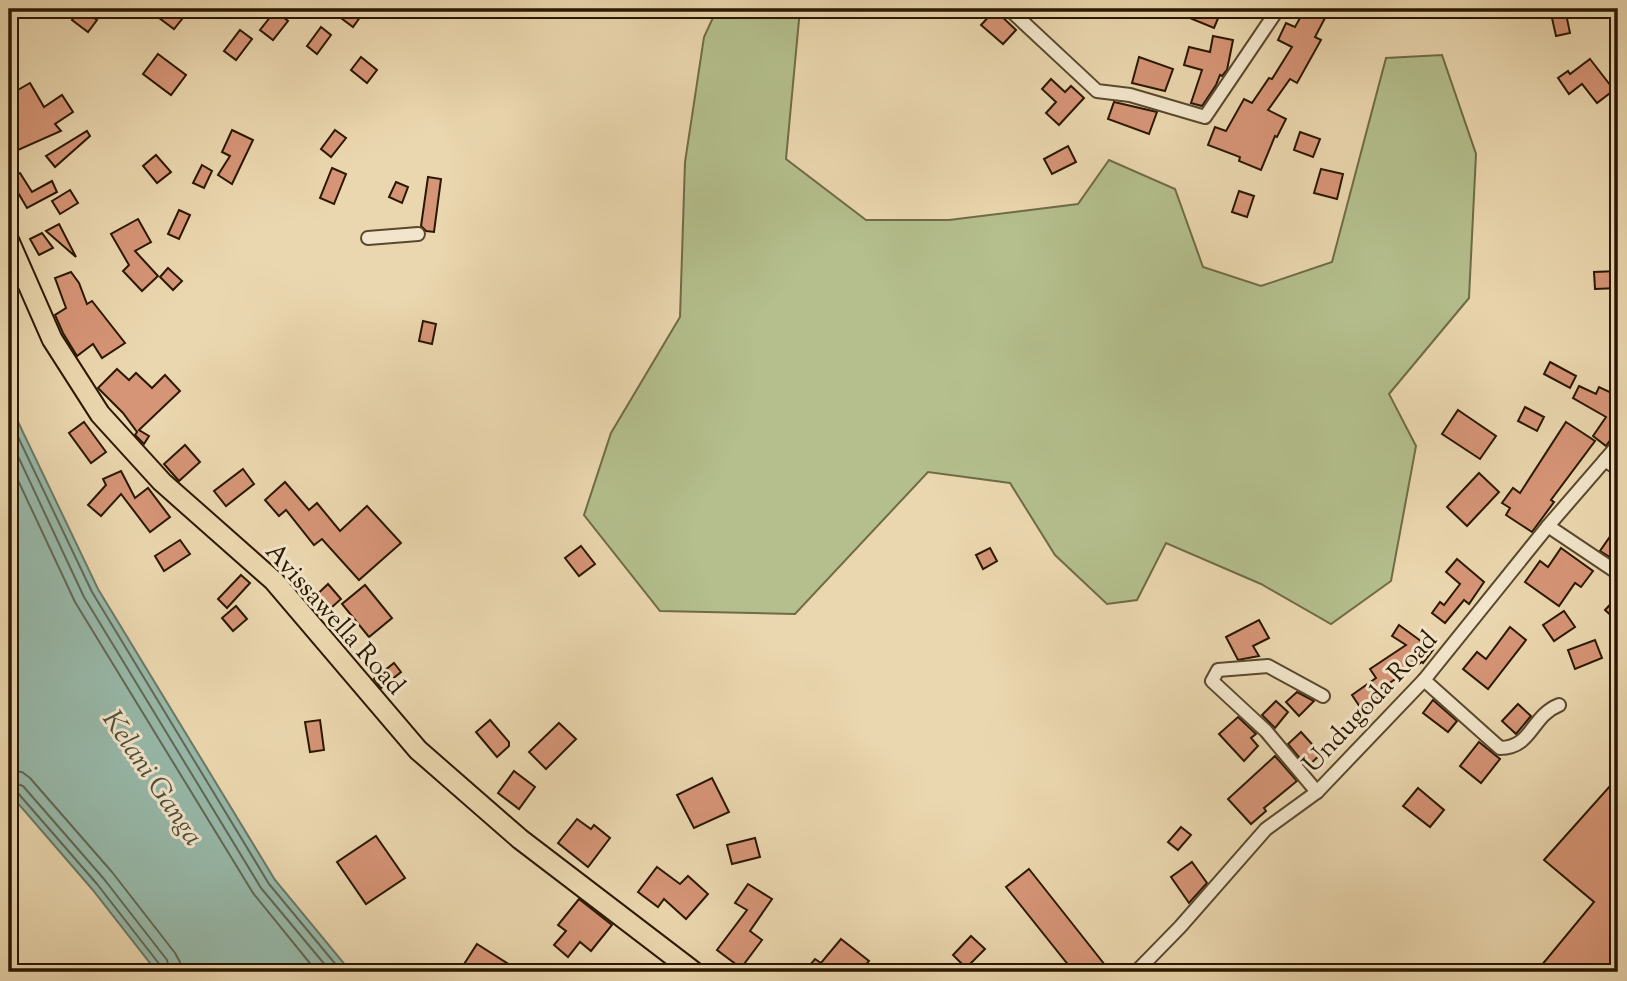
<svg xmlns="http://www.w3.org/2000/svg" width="1627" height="981" viewBox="0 0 1627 981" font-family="'Sorts Mill Goudy',serif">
  <rect width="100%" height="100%" fill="#ebd7af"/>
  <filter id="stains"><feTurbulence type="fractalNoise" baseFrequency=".00286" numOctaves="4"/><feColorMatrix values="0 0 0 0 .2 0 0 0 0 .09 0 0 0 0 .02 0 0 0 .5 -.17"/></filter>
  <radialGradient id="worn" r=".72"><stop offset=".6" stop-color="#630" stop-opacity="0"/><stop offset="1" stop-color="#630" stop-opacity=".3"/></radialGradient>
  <polygon fill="#b4bf8d" stroke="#6f6c46" stroke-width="2" points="717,9 800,9 786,159 866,220 949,220 1078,204 1109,160 1175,189 1203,267 1261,286 1332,262 1386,58 1442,55 1476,154 1469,298 1389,394 1416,446 1391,581 1331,624 1261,584 1166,543 1137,600 1107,604 1055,555 1010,483 928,472 795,614 660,611 584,515 611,433 680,317 685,162 704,37"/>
  <polygon fill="#98baab" stroke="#6c7967" stroke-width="2" points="9,403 98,589 275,880 351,972 157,972 92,889 9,793"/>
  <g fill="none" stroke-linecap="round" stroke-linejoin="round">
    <g stroke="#616956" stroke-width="2">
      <polyline points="9,418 92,592 269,884 342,972"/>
      <polyline points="9,437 84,597 261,888 331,972"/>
      <polyline points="9,461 75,602 253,893 317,972"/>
      <polyline points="9,770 22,772 30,778 112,872 175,953 180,962 181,972"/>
      <polyline points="9,781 23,786 104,879 167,960 170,972"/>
      <polyline points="9,789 17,792 97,884 160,965 162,972"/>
    </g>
  </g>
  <g fill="#d69577" stroke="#2a1800" stroke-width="2">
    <polygon points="81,9 97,20 88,32 72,20"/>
    <polygon points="147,9 190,9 174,29"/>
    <polygon points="329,9 357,9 363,13 353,27"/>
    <polygon points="1168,9 1222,9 1214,28"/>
    <polygon points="1305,9 1325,18 1315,37 1321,40 1297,83 1290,79 1268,110 1286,119 1277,137 1275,136 1261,170 1239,161 1240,157 1208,145 1215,127 1226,131 1244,99 1252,103 1269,78 1272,79 1292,47 1278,40 1286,23 1295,27"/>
    <polygon points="1550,9 1565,9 1570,33 1556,36"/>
    <polygon points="995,10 1016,30 1003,44 981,25"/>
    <polygon points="275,11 288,21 273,40 260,30"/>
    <polygon points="321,27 331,35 317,54 307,46"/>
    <polygon points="240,30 252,39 236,60 224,51"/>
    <polygon points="1213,36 1233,40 1227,70 1222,76 1220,75 1216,85 1202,106 1191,103 1202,70 1184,65 1189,47 1210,52"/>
    <polygon points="158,54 186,75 171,95 143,74"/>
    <polygon points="361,57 377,70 367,83 351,70"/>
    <polygon points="1139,57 1173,69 1165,91 1132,83"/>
    <polygon points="1590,59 1614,90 1597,103 1582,84 1569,94 1558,78 1568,71 1570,74"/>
    <polygon points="1051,79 1065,92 1071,86 1084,98 1059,125 1046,113 1056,102 1042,89"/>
    <polygon points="30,83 44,107 62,95 73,112 55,124 61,131 9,154 9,95"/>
    <polygon points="1114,102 1157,112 1149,134 1108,119"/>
    <polygon points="232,130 253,140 232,184 218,175 230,156 222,152"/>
    <polygon points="335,130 346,138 331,157 321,149"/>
    <polygon points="87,131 90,136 55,167 46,156"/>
    <polygon points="1300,132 1320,139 1313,157 1294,150"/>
    <polygon points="1068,146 1076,162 1052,174 1044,159"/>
    <polygon points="156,155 171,172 157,183 143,166"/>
    <polygon points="202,165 212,171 204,188 193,183"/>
    <polygon points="332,168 346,174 334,204 320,198"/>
    <polygon points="1321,169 1343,174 1337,199 1314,193"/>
    <polygon points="20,173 32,192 52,181 57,192 27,208 10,179"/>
    <polygon points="428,177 441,179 434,232 426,231 421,226"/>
    <polygon points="396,182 408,187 402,203 389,197"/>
    <polygon points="70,190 78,203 60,214 52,201"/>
    <polygon points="1239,191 1254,196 1247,217 1232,212"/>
    <polygon points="179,210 190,215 179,239 168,234"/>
    <polygon points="138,219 151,242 135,251 158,276 142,291 123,271 129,265 111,234"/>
    <polygon points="59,224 76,257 46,231"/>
    <polygon points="42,233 53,248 39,255 30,239"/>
    <polygon points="168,268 182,281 173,290 160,277"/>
    <polygon points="1618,271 1618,288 1595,289 1594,272"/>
    <polygon points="71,272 79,283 87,304 92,301 125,343 102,358 93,344 77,356 63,333 55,315 66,308 55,278"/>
    <polygon points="423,321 436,324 432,344 419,341"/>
    <polygon points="1550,362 1576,376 1570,388 1544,374"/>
    <polygon points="117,369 129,380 136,373 152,388 165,375 180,391 139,430 149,436 144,444 135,435 137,432 123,413 98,388"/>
    <polygon points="1579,386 1596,394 1599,387 1618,396 1618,422 1614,430 1616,432 1606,446 1593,436 1606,417 1573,398"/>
    <polygon points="1525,407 1544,417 1537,431 1518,421"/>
    <polygon points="1458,410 1496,436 1480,459 1442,434"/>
    <polygon points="84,422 106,452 91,463 69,433"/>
    <polygon points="1566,422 1595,441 1551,500 1554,502 1532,532 1506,515 1510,508 1502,503 1513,488 1520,493"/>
    <polygon points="185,445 200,462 179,481 164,464"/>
    <polygon points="243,469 254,484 226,506 214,491"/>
    <polygon points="121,471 135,498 148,488 170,517 150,532 121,494 101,516 88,505 106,485 103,479"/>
    <polygon points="1479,473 1499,492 1467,526 1447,507"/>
    <polygon points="285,482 309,510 317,503 340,531 367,506 401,543 359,580 322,539 314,545 286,510 279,516 265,500"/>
    <polygon points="1618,525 1618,552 1613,559 1600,551"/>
    <polygon points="180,540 190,554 164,571 155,556"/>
    <polygon points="581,546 595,564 579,576 565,558"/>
    <polygon points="990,548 997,561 983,569 976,555"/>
    <polygon points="1561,548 1593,571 1581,587 1575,583 1559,606 1525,582 1540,561 1548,567"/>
    <polygon points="1457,559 1484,582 1469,604 1464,600 1445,623 1432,613 1440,602 1444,605 1460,584 1446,572"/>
    <polygon points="241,575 250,583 227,608 218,599"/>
    <polygon points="328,584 341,599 322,616 309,602"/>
    <polygon points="365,585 392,618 369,637 342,604"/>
    <polygon points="1618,596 1618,622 1605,610"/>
    <polygon points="236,606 247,619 233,631 222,618"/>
    <polygon points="1564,611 1575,627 1554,641 1543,625"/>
    <polygon points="1259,620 1269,638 1253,646 1259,656 1238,660 1226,637"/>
    <polygon points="1399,625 1433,650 1423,663 1422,662 1377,691 1381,696 1362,710 1352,695 1376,678 1370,669 1406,645 1392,636"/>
    <polygon points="1510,627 1526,640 1488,689 1463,669 1477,652 1486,659"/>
    <polygon points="1595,640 1602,658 1575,669 1568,650"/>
    <polygon points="394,663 401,672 381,688 374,679"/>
    <polygon points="1297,692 1314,701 1299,716 1286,702"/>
    <polygon points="1433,700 1457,721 1448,732 1423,713"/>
    <polygon points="1276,701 1288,712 1275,728 1262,715"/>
    <polygon points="1518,704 1531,716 1516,734 1502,721"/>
    <polygon points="1238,717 1256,734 1251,738 1258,746 1244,761 1219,734"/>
    <polygon points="320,720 324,750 310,752 305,722"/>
    <polygon points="490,720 509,742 509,746 497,757 476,732"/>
    <polygon points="559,723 576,739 546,769 529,752"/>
    <polygon points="1301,732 1321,754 1307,767 1288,744"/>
    <polygon points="1479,742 1500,759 1481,783 1460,766"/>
    <polygon points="1275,756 1297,781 1264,808 1266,811 1251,824 1228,799"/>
    <polygon points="514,771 535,787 519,809 498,793"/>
    <polygon points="1618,777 1618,972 1536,972 1594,902 1544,860"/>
    <polygon points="712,778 729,812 694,828 677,795"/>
    <polygon points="1418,788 1444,810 1430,827 1403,806"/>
    <polygon points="577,819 591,829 594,825 610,838 588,867 558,843"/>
    <polygon points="1181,827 1191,835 1178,850 1168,842"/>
    <polygon points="376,836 405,878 366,904 337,862"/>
    <polygon points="755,838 760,857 732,864 727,845"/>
    <polygon points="1192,862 1207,883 1189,903 1171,877"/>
    <polygon points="657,867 680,884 688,876 708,894 686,919 664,899 658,907 638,892"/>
    <polygon points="1029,869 1105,965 1096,972 1074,972 1006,887"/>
    <polygon points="748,884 772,899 750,931 762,940 741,968 717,950 747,910 735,903"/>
    <polygon points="579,899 612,925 591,951 580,942 568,957 554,945 566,931 558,925"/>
    <polygon points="971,936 985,949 966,968 953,955"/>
    <polygon points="841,939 869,961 860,972 804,972 815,959 821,963"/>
    <polygon points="477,944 521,972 459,972"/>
  </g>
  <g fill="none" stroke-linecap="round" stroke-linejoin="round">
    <defs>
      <g id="minor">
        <polyline points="1009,9 1097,91 1130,95 1205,117 1278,9"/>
        <polyline points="368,238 418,234"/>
        <polyline points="1605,460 1618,469"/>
        <polyline points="1548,526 1618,573"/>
        <path d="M1424,680L1500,748C1532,748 1531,716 1559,705"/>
        <polyline points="1317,792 1266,731 1212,681 1218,670 1268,666 1323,696"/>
        <polyline points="1136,972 1180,927 1266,829 1317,792 1424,680 1548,526 1618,445"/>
      </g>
      <polyline id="primary" points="9,241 52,339 100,414 162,482 274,581 418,750 520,839 694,972"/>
    </defs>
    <use href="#minor" stroke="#5a482c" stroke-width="16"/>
    <use href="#primary" stroke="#2a1800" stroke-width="23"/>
    <use href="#minor" stroke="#f2e5cb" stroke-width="12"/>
    <use href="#primary" stroke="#ebd7af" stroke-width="19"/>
  </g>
  <g text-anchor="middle" stroke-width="6" stroke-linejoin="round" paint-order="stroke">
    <g font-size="26" fill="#2a1800" stroke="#f2e5cb">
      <text transform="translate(336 618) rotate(48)" y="9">Avissawella Road</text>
      <text transform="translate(1369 701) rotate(-47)" y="9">Undugoda Road</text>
    </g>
    <g font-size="28" font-style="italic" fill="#50513c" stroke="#f2e5cb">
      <text transform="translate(154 777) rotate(56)" y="10">Kelani Ganga</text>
    </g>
  </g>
  <rect width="1627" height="981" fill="none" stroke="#ebd7af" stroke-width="35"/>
  <rect x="10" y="10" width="1606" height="960" fill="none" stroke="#2a1800" stroke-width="3.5"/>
  <rect x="18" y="18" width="1592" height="946" fill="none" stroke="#2a1800" stroke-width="2"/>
  <rect width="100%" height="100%" filter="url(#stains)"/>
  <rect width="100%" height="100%" fill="url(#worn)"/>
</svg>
